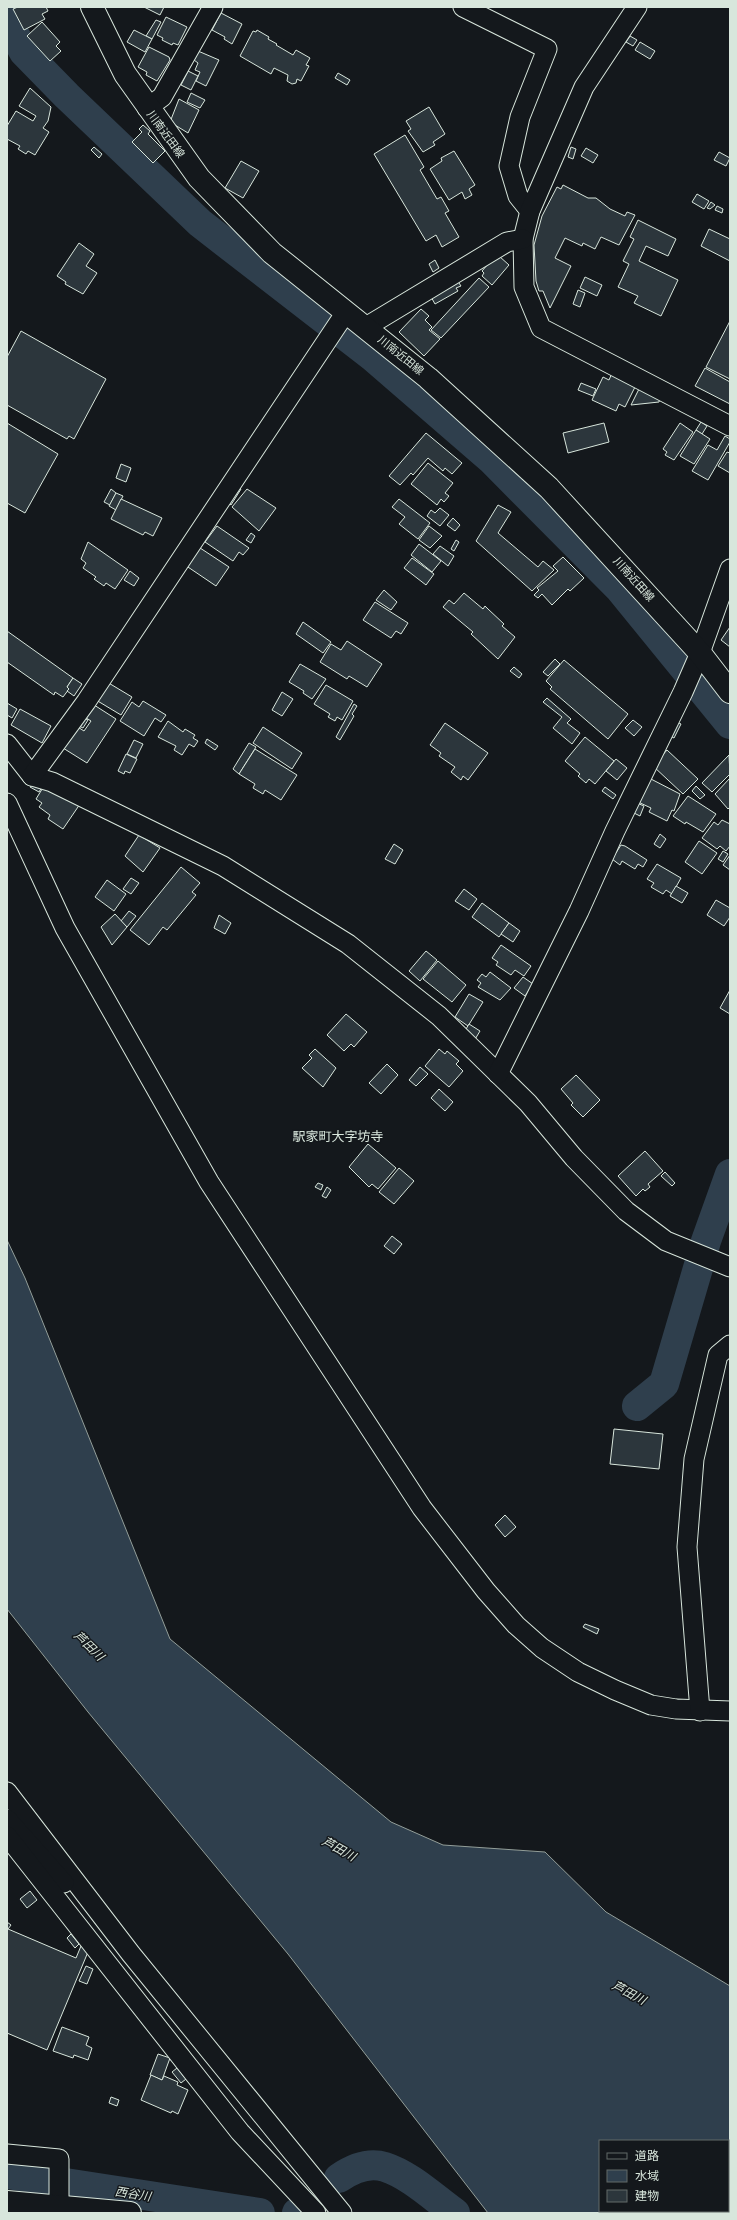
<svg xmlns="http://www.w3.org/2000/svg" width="737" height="2220" viewBox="0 0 737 2220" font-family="'Asap Condensed','Noto Sans JP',sans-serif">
  <rect width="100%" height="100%" fill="#14181c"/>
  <path fill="#2f3f4d" stroke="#939e99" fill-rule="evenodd" d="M7,1240L25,1278L170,1639L391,1822L443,1845L545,1852L606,1912L730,1986V2213H488L288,1954L88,1712L7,1609ZM600,2141H728V2211H600Z"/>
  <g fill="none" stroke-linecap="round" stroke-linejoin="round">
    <g stroke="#2f3f4d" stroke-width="30">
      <polyline points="7,21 24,52 67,96 200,223 373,357 492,460 620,589 730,724"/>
      <polyline points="637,1406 664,1384 706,1241 730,1174"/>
      <polyline points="7,2174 260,2213"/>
      <path d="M339,2178C352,2169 369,2162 385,2167C410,2175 434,2198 455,2213"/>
      <polyline points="297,2213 300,2212"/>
    </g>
  </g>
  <g fill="#2c363c" stroke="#d8e6dc">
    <polygon points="18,7 46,7 48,11 42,14 45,19 24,30 13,9"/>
    <polygon points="144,7 164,7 160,15"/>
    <polygon points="221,13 242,24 232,44 224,39 225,37 212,30"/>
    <polygon points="166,17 187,27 178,45 173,43 172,45 162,40 163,38 157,35"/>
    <polygon points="156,20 161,22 152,39 146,36"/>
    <polygon points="42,22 60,42 56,46 61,51 50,61 27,36"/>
    <polygon points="134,30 152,39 145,52 127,42"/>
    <polygon points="257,30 269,37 268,39 277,44 276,45 293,55 296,50 310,58 306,65 309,66 301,81 297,79 296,83 292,84 287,81 288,75 274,68 271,74 240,56 253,31 256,32"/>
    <polygon points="630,36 637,40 633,46 626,42"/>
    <polygon points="640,42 655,51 650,59 635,50"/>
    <polygon points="149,47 169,57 170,60 157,81 146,75 147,72 138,67"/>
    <polygon points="198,51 219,60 206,86 196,81 200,72 195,70 198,63 194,60"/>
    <polygon points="188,71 198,76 191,90 181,85"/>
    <polygon points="338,73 350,80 347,85 335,78"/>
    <polygon points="30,88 51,107 48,121 43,128 49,132 35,155 28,151 26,154 18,149 20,146 7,139 7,126 16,111 33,121 36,116 19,106"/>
    <polygon points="191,93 205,100 200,108 187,102"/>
    <polygon points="179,99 199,110 188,133 170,122"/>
    <polygon points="429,107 445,134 433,142 435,145 423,152 408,131 411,129 406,121"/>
    <polygon points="143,125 150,131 148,134 165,151 153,163 132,142 142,132 139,129"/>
    <polygon points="405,135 424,167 420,170 437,199 441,197 449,211 445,213 459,237 442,247 436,235 426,241 374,154"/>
    <polygon points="94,147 102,154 99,158 91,150"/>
    <polygon points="571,147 576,149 573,159 568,157"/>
    <polygon points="586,148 598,155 593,163 581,156"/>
    <polygon points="454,151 475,185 469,189 472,195 465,199 462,192 449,200 430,169 442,161 441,158"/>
    <polygon points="719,152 730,158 726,166 714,160"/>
    <polygon points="241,161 259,171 243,198 225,188"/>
    <polygon points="563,185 588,198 596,198 610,209 625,216 627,212 635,215 619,245 601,237 595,249 583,243 582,246 565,238 555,258 571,266 550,308 543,291 539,291 536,281 534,245 542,216 557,187 561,189"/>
    <polygon points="697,194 709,201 704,209 692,202"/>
    <polygon points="711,202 715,205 710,209 707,208"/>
    <polygon points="717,206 723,209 722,213 715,210"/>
    <polygon points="638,220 676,239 668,256 646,246 639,261 678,280 661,316 634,303 638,296 618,287 629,264 623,261 634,239 630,237"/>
    <polygon points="709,229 730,239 730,261 701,246"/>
    <polygon points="79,243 94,254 86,266 97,273 83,294 65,284 66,282 57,276"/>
    <polygon points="495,256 499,256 509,265 492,285 482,276 484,273 482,271"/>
    <polygon points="435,260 439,268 433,272 429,264"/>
    <polygon points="585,277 602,285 597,296 580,288"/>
    <polygon points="479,278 489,287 441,338 431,330"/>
    <polygon points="457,280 461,286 456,288 458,291 435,304 430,295"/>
    <polygon points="578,290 585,293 580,307 573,304"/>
    <polygon points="421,309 429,316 425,320 432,327 429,330 440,339 424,356 399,332"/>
    <polygon points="730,321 730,379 706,367"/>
    <polygon points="21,331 106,379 74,439 69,436 67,439 7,405 7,357"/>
    <polygon points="705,368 730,382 730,404 695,386"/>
    <polygon points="612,373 636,385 625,407 619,404 616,411 592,400 603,377 609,380"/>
    <polygon points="581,383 596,389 593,396 578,390"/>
    <polygon points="640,387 661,396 659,402 631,405"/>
    <polygon points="701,422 707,426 702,434 696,430"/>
    <polygon points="7,423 58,454 25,513 7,503"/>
    <polygon points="604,423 609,442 568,453 563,433"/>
    <polygon points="680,423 693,432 674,460 665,455 667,452 663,449"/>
    <polygon points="696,430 710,439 694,464 680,456"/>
    <polygon points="426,433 462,463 452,474 445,468 443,471 428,458 413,475 411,473 400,485 389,476"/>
    <polygon points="725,436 730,439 730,442 708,480 692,471 708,445 717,450"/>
    <polygon points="727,452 730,453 730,473 718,466"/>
    <polygon points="428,463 453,483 445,493 449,496 444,502 441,499 437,505 411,484"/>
    <polygon points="121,464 131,468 126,482 116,478"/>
    <polygon points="236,486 241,489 231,505 226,501"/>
    <polygon points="111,489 116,493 110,505 104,502"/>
    <polygon points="247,489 276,508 259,531 232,507"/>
    <polygon points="116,493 123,496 116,510 109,506"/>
    <polygon points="121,499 162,518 153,536 145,532 143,535 111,519"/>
    <polygon points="399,499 430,523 418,539 399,524 405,517 392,507"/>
    <polygon points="498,505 511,512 498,533 538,567 543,561 554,570 532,591 476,541"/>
    <polygon points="440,508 449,515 440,526 427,516 431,510 435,513"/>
    <polygon points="453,518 460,525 455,531 447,525"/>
    <polygon points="217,526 249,548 243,555 239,552 233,561 205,542"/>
    <polygon points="429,526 442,536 430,548 419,540"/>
    <polygon points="251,533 255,536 251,543 246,540"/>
    <polygon points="456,540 459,542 454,551 451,549"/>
    <polygon points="88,542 128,570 115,589 106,583 104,586 94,579 96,577 83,568 86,563 81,559"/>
    <polygon points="194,544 229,567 216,586 185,565"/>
    <polygon points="419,544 441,561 432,572 411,555"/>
    <polygon points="440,546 454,556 448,566 433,554"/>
    <polygon points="563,557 584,578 570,591 568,589 552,605 542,594 538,598 534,595 539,590 537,588 558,571 553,566"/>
    <polygon points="412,558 434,574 426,585 404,568"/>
    <polygon points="130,571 139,578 134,586 124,580"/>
    <polygon points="384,590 397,602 391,610 376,600"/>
    <polygon points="464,593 483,609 485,606 488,609 504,624 502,626 515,637 498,659 471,634 473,632 443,607 449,600 454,604"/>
    <polygon points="375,602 408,623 401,634 396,631 391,638 363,620"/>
    <polygon points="303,622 331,642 323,653 296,634"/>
    <polygon points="730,627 730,647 721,640"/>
    <polygon points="7,631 73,678 67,687 69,689 63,697 55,692 54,695 7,662"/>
    <polygon points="347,641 382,664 367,687 349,676 347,679 320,662 331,644 341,650"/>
    <polygon points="555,659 560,664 548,676 543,672"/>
    <polygon points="564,660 628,714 608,739 550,689 552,687 546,681"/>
    <polygon points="300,664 326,679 312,699 303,693 304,691 289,682"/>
    <polygon points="514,667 522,674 519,678 510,671"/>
    <polygon points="73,678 82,684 74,696 67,691 69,689 67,687"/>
    <polygon points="107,682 132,697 121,715 96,700"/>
    <polygon points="326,685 353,701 342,720 337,717 335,721 328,717 330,714 314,704"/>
    <polygon points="282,692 293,699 282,716 272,710"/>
    <polygon points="547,698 571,719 567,723 580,733 572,744 553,728 562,717 543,702"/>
    <polygon points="143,701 166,715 161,722 155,718 144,736 120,721 132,702 139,707"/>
    <polygon points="7,703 17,709 12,718 7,715"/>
    <polygon points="91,703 116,719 87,763 63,748 73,724 84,731 91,721 83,716"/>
    <polygon points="354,704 357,706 352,714 354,716 340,740 336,737"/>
    <polygon points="20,709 51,726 42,743 11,725"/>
    <polygon points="78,715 88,720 83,728 73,723"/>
    <polygon points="633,720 642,727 634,736 625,728"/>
    <polygon points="168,721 183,732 185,729 195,735 193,738 198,741 194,747 189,744 182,755 174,750 176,746 158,737"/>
    <polygon points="675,721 681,724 674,738 668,735"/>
    <polygon points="445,723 488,753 468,780 463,776 461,780 451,772 455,767 439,756 441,753 430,745"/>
    <polygon points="263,727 302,753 292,769 253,743"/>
    <polygon points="585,737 614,761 595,784 589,779 586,783 578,776 580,774 565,761"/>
    <polygon points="207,739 218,746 215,750 205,743"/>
    <polygon points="134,740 143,744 136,758 127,754"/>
    <polygon points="249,743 256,747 239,774 233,769"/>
    <polygon points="255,749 297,775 281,800 265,790 263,794 253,788 255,784 239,774"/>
    <polygon points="667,750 698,779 683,794 653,766"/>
    <polygon points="126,754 137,759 130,773 125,771 124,774 118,771"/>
    <polygon points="729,755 730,774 712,792 702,783"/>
    <polygon points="616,759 627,768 617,780 606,771"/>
    <polygon points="36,777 45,782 39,792 30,787"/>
    <polygon points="649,778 680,794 674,811 672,810 667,821 649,812 651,808 636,801"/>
    <polygon points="730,778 730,807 728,809 715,794"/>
    <polygon points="44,786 80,804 63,829 48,819 50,815 39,807 42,803 36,799"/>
    <polygon points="696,786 705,795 700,799 692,791"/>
    <polygon points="605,787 616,795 613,799 602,791"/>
    <polygon points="688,796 716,814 703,832 686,822 685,824 673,816"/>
    <polygon points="637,803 644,806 640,816 632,812"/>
    <polygon points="722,820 730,824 730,846 726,851 720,846 717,849 702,838 714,822 718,825"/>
    <polygon points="660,834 666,839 660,848 654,844"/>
    <polygon points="139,835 160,848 143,872 125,856"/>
    <polygon points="699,841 717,853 702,874 685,862"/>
    <polygon points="394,844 403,850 395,864 385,859"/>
    <polygon points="621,845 625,846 647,860 643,867 638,864 635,869 622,861 620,865 612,859"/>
    <polygon points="723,851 728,854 723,862 718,859"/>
    <polygon points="730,855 730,870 723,865"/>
    <polygon points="657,864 681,878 672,894 666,890 663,894 651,887 654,883 647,879"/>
    <polygon points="181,867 200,883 192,892 196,895 167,930 163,927 149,945 130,930"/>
    <polygon points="131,878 139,883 131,894 123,889"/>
    <polygon points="107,880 126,894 114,911 95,897"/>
    <polygon points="676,886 688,893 682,903 670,896"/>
    <polygon points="464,889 477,899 469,910 455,901"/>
    <polygon points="716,900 730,908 730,917 724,926 707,915"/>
    <polygon points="482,903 509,923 499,937 472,917"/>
    <polygon points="129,911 136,916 127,927 121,921"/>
    <polygon points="115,914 127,927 112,945 101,927"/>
    <polygon points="219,915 231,923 225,934 214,928"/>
    <polygon points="509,923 520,931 513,942 501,934"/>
    <polygon points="501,945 531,966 524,976 515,970 511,975 496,965 498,962 492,958"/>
    <polygon points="426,951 437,960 420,981 409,971"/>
    <polygon points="438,961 466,985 452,1002 423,979"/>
    <polygon points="490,972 511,988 500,1000 478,987 481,983 477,980 482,974 486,977"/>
    <polygon points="523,977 533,984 525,996 514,988"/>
    <polygon points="730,990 730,1014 720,1008"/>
    <polygon points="469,994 483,1002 468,1026 455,1017"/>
    <polygon points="346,1014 367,1032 354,1047 351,1044 344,1051 327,1035"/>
    <polygon points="469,1024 480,1031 474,1041 463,1034"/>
    <polygon points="315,1049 336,1068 323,1087 302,1068 312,1058 309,1055"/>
    <polygon points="439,1049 445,1054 447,1051 459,1061 456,1064 463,1071 449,1087 425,1066"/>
    <polygon points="387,1064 398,1075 381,1094 369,1083"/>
    <polygon points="420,1067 428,1074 416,1086 409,1080"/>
    <polygon points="576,1075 600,1100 583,1117 571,1105 573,1103 561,1089"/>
    <polygon points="439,1089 453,1102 445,1111 431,1098"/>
    <polygon points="368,1144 396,1168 378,1189 372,1184 369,1187 349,1167"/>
    <polygon points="645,1151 663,1171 648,1184 650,1187 645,1191 643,1189 636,1196 618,1176"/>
    <polygon points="399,1168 414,1181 394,1204 379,1192"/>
    <polygon points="665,1172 675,1183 672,1186 661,1176"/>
    <polygon points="318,1183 323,1185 321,1190 315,1187"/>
    <polygon points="327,1187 331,1190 326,1198 322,1196"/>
    <polygon points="392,1236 402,1244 394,1254 384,1246"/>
    <polygon points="614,1429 663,1434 659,1469 610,1464"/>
    <polygon points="505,1515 516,1527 505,1537 495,1525"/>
    <polygon points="585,1624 599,1629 597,1634 583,1627"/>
    <polygon points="30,1891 37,1900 27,1908 20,1899"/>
    <polygon points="7,1922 11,1925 8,1929 76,1958 81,1946 88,1952 47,2050 7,2033"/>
    <polygon points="71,1934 79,1944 75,1948 67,1938"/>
    <polygon points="86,1966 93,1969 87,1984 79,1981"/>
    <polygon points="62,2027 89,2037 86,2045 92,2048 88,2060 74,2055 73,2058 53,2051"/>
    <polygon points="158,2054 170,2058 162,2080 150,2075"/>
    <polygon points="177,2068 186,2079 181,2083 172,2072"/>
    <polygon points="151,2075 162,2080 164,2076 178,2082 177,2085 188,2090 178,2114 172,2111 171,2113 141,2100"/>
    <polygon points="111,2097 119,2100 117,2106 109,2103"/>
  </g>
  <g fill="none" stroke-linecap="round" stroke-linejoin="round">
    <defs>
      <g id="minor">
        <polyline points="463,7 547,49 520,117 509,166 518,196 530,211"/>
        <polyline points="637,7 584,87 530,211 523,239 524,287 541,328 730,426"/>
        <polyline points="147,108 162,97 213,7"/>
        <polyline points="366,327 507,242 523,239"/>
        <polyline points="7,744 32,776 52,782 223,866 348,944 439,1016 528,1103 574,1158 626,1211 666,1241 730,1267"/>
        <polyline points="32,776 86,702 346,312"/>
        <polyline points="7,803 65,928 209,1182 422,1508 486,1591 516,1625 542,1648 578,1672 615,1690 651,1705 676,1709 730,1711"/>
        <polyline points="498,1074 579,911 615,831 683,692 700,653 730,569"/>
        <polyline points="700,1711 687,1547 694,1459 718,1355 730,1345"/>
        <polyline points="7,1792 131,1954 342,2213"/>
        <polyline points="7,1819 64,1883"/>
        <polyline points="7,1836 240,2132 316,2213"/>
        <polyline points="7,2154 59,2159 59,2206"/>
      </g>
      <g id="major">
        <polyline points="92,7 125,74 199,178 272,253 428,378 549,488 700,653 730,692"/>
        <polyline points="7,2202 130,2213"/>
      </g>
    </defs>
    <use href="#minor" stroke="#d8e6dc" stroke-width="21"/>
    <use href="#major" stroke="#d8e6dc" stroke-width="24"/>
    <use href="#minor" stroke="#14181c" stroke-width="19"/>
    <use href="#major" stroke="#14181c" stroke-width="22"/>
  </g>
  <g text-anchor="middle" stroke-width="3" stroke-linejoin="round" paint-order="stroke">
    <g font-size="11" fill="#d8e6dc" stroke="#14181c">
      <text transform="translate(166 134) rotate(54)" y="4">川南近田線</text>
      <text transform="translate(401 355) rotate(39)" y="4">川南近田線</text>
      <text transform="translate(634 579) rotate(48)" y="4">川南近田線</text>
    </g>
    <g font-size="12" font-style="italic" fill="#d8e6dc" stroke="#14181c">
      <text transform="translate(89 1646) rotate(44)" y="4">芦田川</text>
      <text transform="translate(339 1849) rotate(29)" y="4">芦田川</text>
      <text transform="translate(629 1993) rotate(28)" y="4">芦田川</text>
      <text transform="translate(133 2194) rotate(9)" y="4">西谷川</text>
    </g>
    <g font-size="13" fill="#d8e6dc" stroke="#14181c">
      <text x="338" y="1141">駅家町大字坊寺</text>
    </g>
  </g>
  <rect width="737" height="2220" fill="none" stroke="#d8e6dc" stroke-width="16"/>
  <rect x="599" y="2140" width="130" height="72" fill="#14181c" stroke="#626a69"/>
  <rect x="607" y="2153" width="20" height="6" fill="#14181c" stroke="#626a69"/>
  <text x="635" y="2160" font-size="12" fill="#d8e6dc">道路</text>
  <rect x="607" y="2170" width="20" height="12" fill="#2f3f4d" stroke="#626a69"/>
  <text x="635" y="2180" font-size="12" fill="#d8e6dc">水域</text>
  <rect x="607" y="2190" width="20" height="12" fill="#2c363c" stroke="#626a69"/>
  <text x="635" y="2200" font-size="12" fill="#d8e6dc">建物</text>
</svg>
